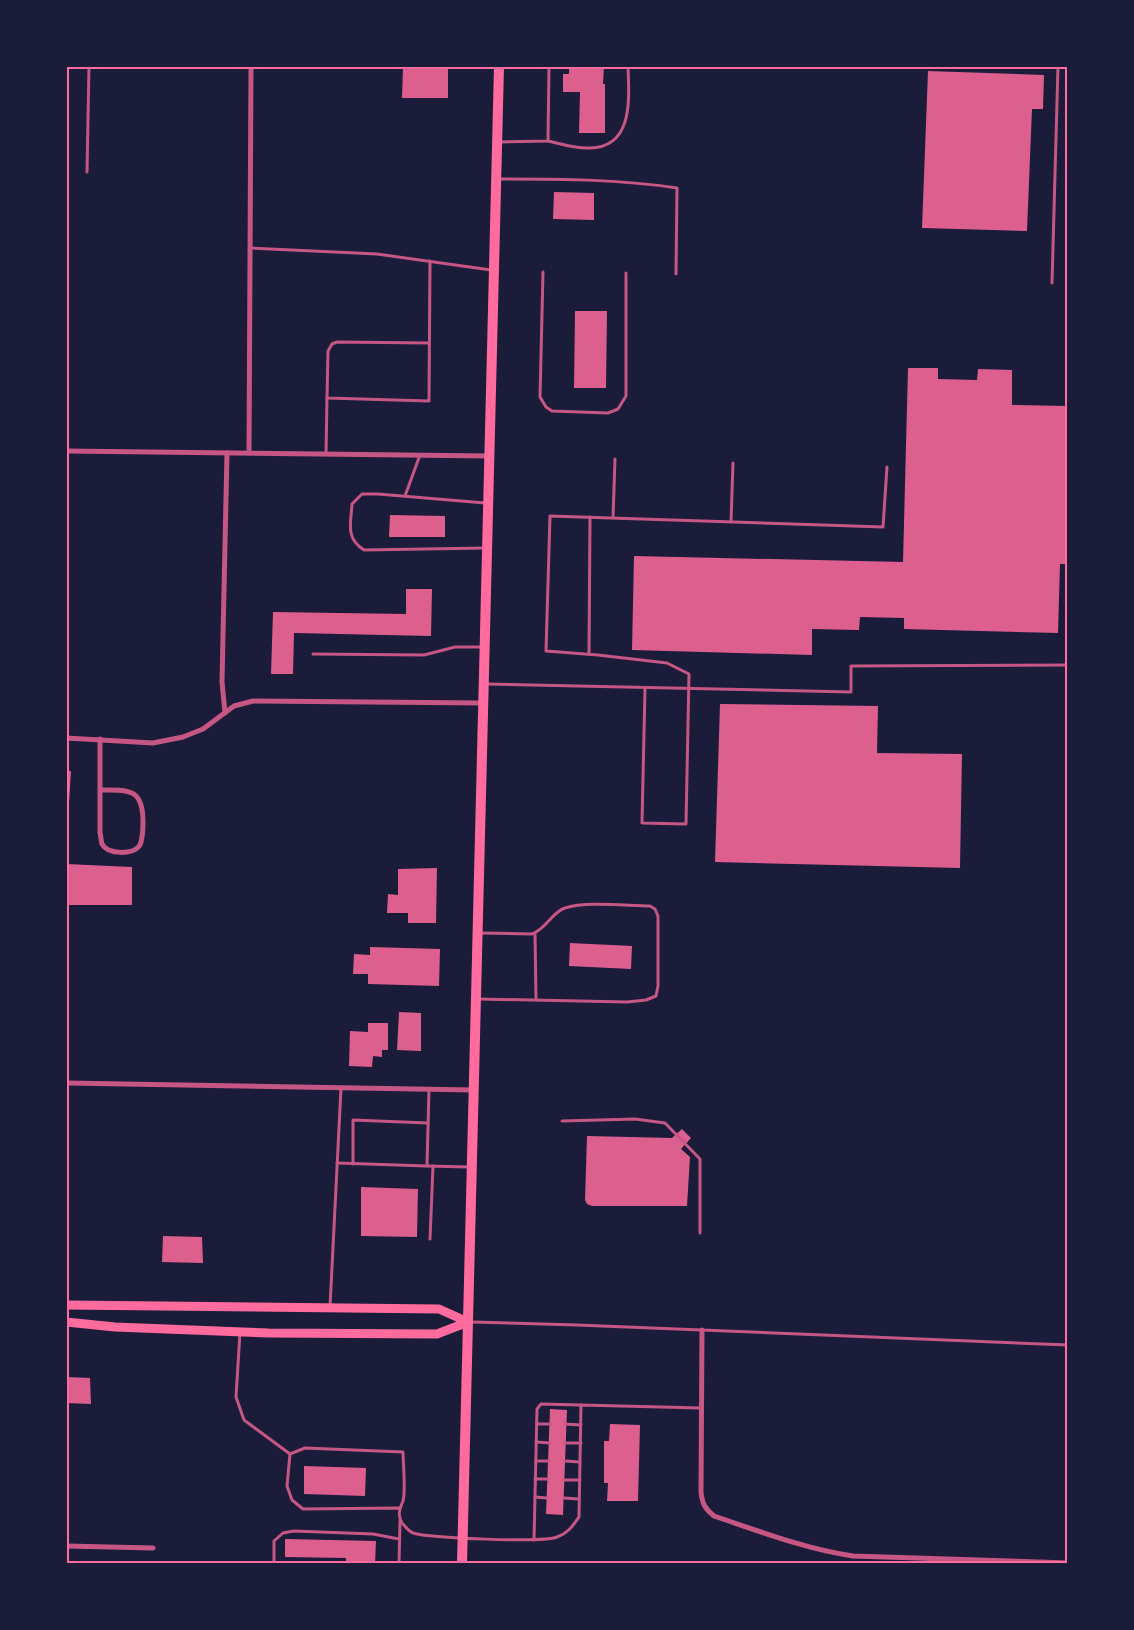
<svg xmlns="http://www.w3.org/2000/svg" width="1134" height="1630" viewBox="0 0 1134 1630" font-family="'Archivo Narrow',sans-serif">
  <rect width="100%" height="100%" fill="#1b1b3a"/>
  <g fill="#dd5f8e">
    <polygon points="403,66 448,66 448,98 402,98"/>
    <polygon points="569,66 604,66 603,84 605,84 605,133 579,133 580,92 563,92 563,74 569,74"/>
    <polygon points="928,71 1044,75 1043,109 1032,109 1027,231 922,228"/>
    <polygon points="554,192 594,193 594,220 553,219"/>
    <polygon points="575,311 607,311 606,388 574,388"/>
    <polygon points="908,368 938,368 938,379 977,380 978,369 1012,370 1012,405 1068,406 1068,564 1060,564 1058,633 904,629 904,618 860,617 859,630 812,629 812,655 632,650 634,556 903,562"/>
    <polygon points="390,515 445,516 445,537 389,537"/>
    <polygon points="406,589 432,589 431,636 294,633 293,674 271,674 273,612 406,614"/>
    <polygon points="720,704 878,706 877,753 962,754 960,868 715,862"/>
    <polygon points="66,771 71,771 68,819 66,819"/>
    <polygon points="66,864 132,867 132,905 66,905"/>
    <polygon points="437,868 436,923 408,923 408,913 387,913 388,894 398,895 398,869"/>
    <polygon points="570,943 632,946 631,969 569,966"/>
    <polygon points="370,947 440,949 439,986 368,984 368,974 353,974 354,954 370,955"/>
    <polygon points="399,1012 421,1013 421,1051 397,1050"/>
    <polygon points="368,1023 388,1023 388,1050 382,1050 382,1057 373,1056 372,1067 349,1066 350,1031 368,1032"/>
    <polygon points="682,1129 691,1138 681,1149 690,1157 687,1206 592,1206 587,1204 585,1200 587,1136 672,1138"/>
    <polygon points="361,1187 418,1189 417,1237 361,1236"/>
    <polygon points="163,1236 202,1237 203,1263 162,1262"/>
    <polygon points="66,1377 90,1378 91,1404 66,1403"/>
    <polygon points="550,1409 567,1410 563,1515 546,1514"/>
    <polygon points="610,1424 640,1425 638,1501 607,1501 608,1483 604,1483 604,1441 609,1441"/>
    <polygon points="304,1466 366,1468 365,1496 304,1494"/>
    <polygon points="285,1539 376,1541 375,1564 346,1564 346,1558 285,1557"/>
  </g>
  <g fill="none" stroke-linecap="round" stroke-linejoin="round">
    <g stroke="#c65784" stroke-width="3">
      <path d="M548,141C561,144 576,149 590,148C634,147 629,98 628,66"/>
      <polyline points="498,142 548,141 549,66"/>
      <polyline points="87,172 89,66"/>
      <path d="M499,179C559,179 618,179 677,188L676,274"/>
      <polyline points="250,248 377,254 491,270"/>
      <polyline points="543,272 540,397 546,407 552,411 608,413 618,409 626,396 626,273"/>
      <polyline points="1052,283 1058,66"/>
      <polyline points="429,343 337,342 332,344 328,351 327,398 429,401 430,261"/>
      <polyline points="326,454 327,398"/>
      <polyline points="405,496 420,455"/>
      <path d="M485,503L378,494H362L352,504C351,523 345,538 364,550L485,548"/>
      <polyline points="613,518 615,459"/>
      <polyline points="731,522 733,463"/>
      <polyline points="313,654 424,655 455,647 484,647"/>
      <polyline points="589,654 590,517"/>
      <polyline points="487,684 851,692 851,666 1068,665"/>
      <polyline points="645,688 642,823 686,824 689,674 667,663 598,655 546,651 550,516 883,527 887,467"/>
      <polyline points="535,933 536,999"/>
      <path d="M478,999L627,1002L646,1000L656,996L658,986V916L655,909L650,906C628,906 586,901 565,908C552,912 547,928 532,934L481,933"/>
      <polyline points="562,1121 635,1119 665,1123 700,1159 700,1233"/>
      <polyline points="337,1163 427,1166 429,1089"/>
      <polyline points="353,1164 353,1120 428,1123"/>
      <polyline points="427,1166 469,1167"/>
      <polyline points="430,1239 433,1166"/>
      <polyline points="330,1307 341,1088"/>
      <polyline points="471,1322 577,1325 1068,1345"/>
      <polyline points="240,1332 236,1397 244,1420 290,1454"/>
      <polyline points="537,1424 550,1424"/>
      <polyline points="565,1424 581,1425"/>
      <polyline points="536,1442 550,1443"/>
      <polyline points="565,1443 581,1443"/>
      <polyline points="536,1461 549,1461"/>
      <polyline points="565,1461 580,1462"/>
      <polyline points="535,1479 548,1479"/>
      <polyline points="564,1480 580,1480"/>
      <polyline points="535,1497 547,1498"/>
      <polyline points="564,1498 579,1499"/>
      <path d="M399,1508L303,1509L292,1500L287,1486L290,1454L305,1448L403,1452C403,1464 406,1490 403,1501C400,1508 397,1515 402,1523C405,1526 408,1531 413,1533C430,1538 542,1543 557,1537C568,1533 572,1527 579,1517L581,1405L701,1408"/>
      <polyline points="534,1540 537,1409 541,1404 581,1405"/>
      <polyline points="274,1564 274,1541 283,1533 294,1531 373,1534 399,1539"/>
      <polyline points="399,1564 400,1521"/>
    </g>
    <g stroke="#c65784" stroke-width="5">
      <polyline points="66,451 489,456"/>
      <polyline points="249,453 251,66"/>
      <polyline points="225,713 222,682 227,453"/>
      <polyline points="66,738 153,743 183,737 203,729 234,706 253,701 483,703"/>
      <path d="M100,739V833C101,836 101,841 102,844C108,855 134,855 140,845C143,838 143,829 143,822C143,788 129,790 100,790"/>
      <polyline points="66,1083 474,1090"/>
      <path d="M702,1330L701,1492C702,1503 705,1509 714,1516C759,1531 805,1549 853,1556L1068,1563"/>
      <polyline points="66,1546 153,1548"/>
    </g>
    <g stroke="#ff6b9d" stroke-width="9">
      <polyline points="66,1305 439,1309 468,1322"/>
      <polyline points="66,1322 115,1327 269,1333 437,1334 468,1322"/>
    </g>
    <polyline stroke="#ff6b9d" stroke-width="10" points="462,1564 499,66"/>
  </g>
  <rect width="1134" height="1630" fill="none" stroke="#1b1b3a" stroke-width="135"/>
  <rect x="68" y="68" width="998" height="1494" fill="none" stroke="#ff6b9d" stroke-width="2"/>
</svg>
